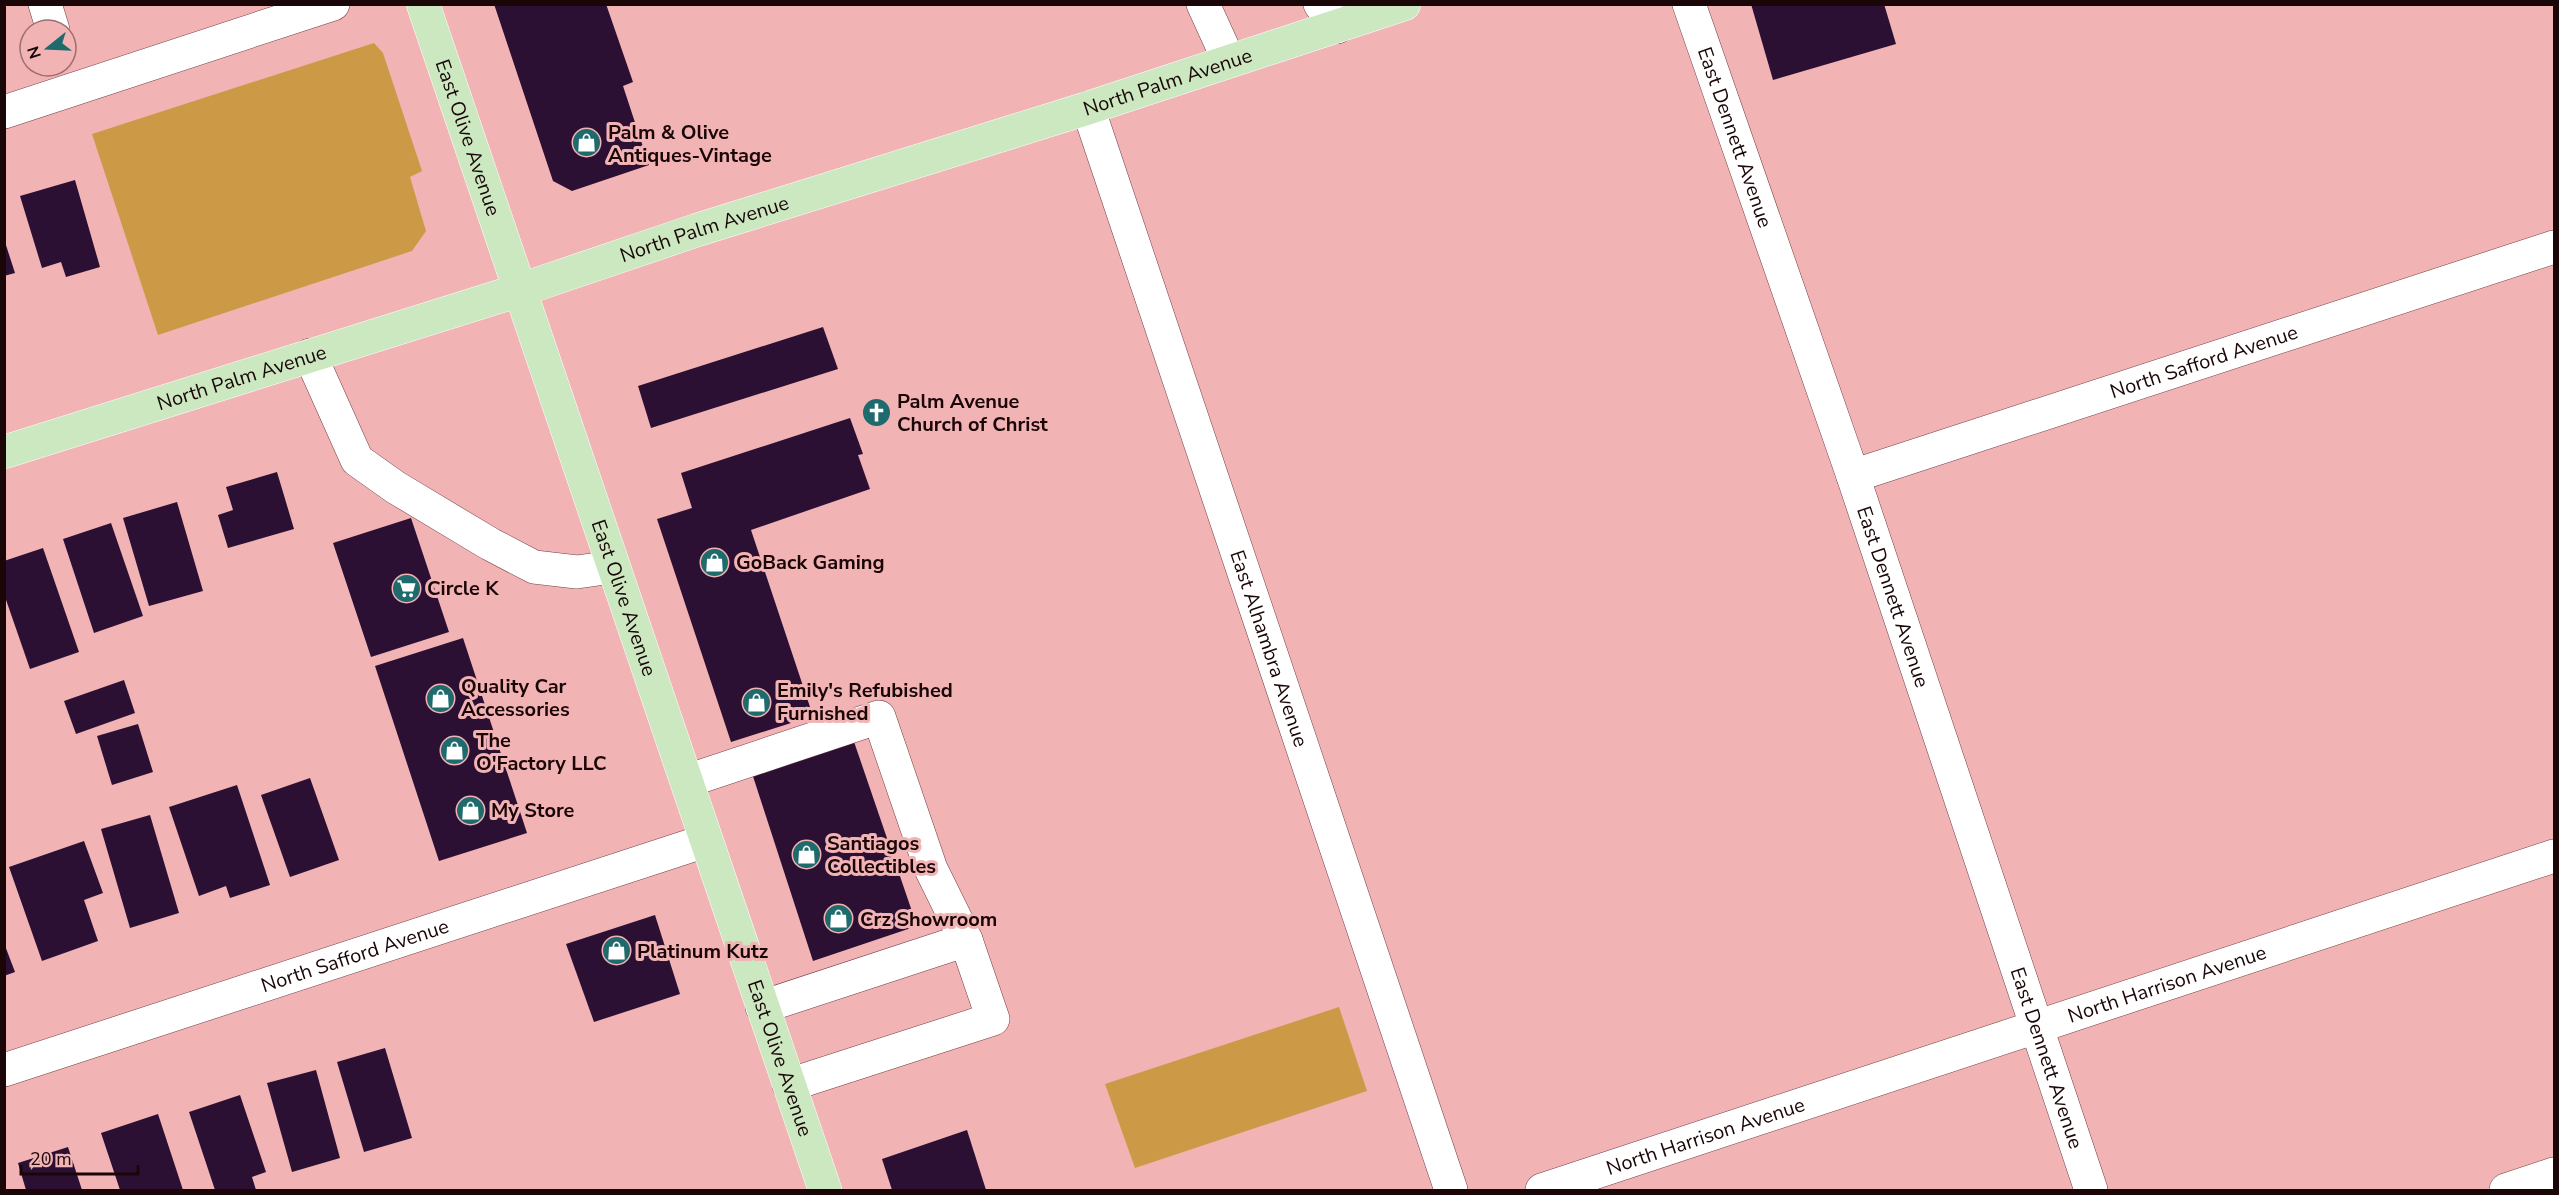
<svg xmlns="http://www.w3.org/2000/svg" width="2559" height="1195" viewBox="0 0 2559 1195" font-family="'Nunito Sans',sans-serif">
  <rect width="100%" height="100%" fill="#f2b3b5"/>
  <g fill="#cc9a46">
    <polygon points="374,43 383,53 422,171 410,177 426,231 412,251 158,335 92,134"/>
    <polygon points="1339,1007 1367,1091 1135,1168 1105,1084"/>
  </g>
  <g fill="#2b1034">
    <polygon points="494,4 606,4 633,82 623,86 649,165 572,191 553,181"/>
    <polygon points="1751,4 1884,4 1896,44 1773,80"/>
    <polygon points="75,180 100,267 66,277 61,262 42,268 20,196"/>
    <polygon points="4,239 15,273 4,276"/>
    <polygon points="823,327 838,369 651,428 638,386"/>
    <polygon points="850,418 863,454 858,455 870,489 751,530 813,716 731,742 657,519 692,508 681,473"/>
    <polygon points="277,472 294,529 228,548 218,515 233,510 226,487"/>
    <polygon points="177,502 203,591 149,606 123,518"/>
    <polygon points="411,518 449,632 371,657 333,543"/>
    <polygon points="111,523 143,616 94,633 63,539"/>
    <polygon points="43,548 79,652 30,669 4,594 4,561"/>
    <polygon points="463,638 527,833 439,861 375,666"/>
    <polygon points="124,680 135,713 76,734 64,701"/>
    <polygon points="138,724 153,772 112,785 97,736"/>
    <polygon points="850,730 917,926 813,961 749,764"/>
    <polygon points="310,778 339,860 290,877 261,795"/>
    <polygon points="237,785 270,885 230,898 226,886 199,896 169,807"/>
    <polygon points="150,815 179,913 130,928 101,829"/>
    <polygon points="84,841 103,893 84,900 98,941 42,961 9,867"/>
    <polygon points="655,915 680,994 594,1022 566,944"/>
    <polygon points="4,943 15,972 4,976"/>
    <polygon points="385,1048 412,1138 364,1152 337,1062"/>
    <polygon points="316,1070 340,1158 292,1172 267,1083"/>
    <polygon points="240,1095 266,1172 252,1177 256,1190 215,1190 189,1112"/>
    <polygon points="158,1114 183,1190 120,1190 101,1133"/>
    <polygon points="967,1130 986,1190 892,1190 882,1159"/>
    <polygon points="68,1147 82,1190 26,1190 18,1163"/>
  </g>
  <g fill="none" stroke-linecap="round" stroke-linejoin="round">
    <defs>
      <g id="minor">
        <polyline points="45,4 53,30"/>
        <polyline points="1203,4 1229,61"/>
        <polyline points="1320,4 1337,27"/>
        <path id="s1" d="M1689,4L1853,476L2091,1190"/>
        <path id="s2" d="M1088,108L1451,1190"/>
        <polyline points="4,112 333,4"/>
        <polyline points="310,355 357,460 395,487 490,544 534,567 577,572 612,567"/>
        <path id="s3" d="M1853,476L2554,247"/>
        <polyline points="687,781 879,717 931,869 966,940"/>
        <polyline points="762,1007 966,940 993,1019 789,1085"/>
        <path id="s4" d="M4,1070L705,841"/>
        <path id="s5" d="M1542,1190L2554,856"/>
        <polyline points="2506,1190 2554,1174"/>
      </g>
      <g id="major">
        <path id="s6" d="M423,4L825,1190"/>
        <path id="s7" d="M4,452L520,290L697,230L1088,108L1404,4"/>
      </g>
    </defs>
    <use href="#minor" stroke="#743f42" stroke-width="34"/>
    <use href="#major" stroke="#fff" stroke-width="34"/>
    <use href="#minor" stroke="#fff" stroke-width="33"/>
    <use href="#major" stroke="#cbe8c1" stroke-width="33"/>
  </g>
  <defs>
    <symbol id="shop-disc" viewBox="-11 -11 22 22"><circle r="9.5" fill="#1e6a6c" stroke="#f2b3b5"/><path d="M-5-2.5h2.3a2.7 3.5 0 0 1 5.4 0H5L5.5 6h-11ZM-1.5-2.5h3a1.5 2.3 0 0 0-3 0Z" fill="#fff"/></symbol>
    <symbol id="church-disc" viewBox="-11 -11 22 22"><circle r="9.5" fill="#1e6a6c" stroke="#f2b3b5"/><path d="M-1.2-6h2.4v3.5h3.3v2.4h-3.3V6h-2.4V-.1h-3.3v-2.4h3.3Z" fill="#fff"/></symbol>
    <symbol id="supermarket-disc" viewBox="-11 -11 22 22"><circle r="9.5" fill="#1e6a6c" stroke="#f2b3b5"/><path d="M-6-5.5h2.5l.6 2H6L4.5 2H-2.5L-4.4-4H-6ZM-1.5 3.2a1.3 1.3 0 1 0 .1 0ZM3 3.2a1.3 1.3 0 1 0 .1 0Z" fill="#fff"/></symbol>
  </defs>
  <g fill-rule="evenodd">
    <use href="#shop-disc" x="570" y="126" width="33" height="33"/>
    <use href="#church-disc" x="860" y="396" width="33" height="33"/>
    <use href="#shop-disc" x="698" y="546" width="33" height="33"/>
    <use href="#supermarket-disc" x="390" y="572" width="33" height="33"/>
    <use href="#shop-disc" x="424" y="682" width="33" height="33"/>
    <use href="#shop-disc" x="740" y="686" width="33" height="33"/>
    <use href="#shop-disc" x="438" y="734" width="33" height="33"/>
    <use href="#shop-disc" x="454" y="794" width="33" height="33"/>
    <use href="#shop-disc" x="790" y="838" width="33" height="33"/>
    <use href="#shop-disc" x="822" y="902" width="33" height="33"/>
    <use href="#shop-disc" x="600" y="934" width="33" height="33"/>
  </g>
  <g text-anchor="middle" stroke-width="6" stroke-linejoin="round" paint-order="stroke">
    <g font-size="20" fill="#1a0607" stroke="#f2b3b5">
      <text dy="7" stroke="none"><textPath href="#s7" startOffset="1221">North Palm Avenue</textPath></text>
      <text dy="7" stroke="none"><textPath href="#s6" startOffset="141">East Olive Avenue</textPath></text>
      <text dy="7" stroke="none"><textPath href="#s1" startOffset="141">East Dennett Avenue</textPath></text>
      <text dy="7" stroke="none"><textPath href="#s7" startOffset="735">North Palm Avenue</textPath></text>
      <text dy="7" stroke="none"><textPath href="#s3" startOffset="369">North Safford Avenue</textPath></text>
      <text dy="7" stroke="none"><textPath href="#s7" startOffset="249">North Palm Avenue</textPath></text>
      <text dy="7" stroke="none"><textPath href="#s1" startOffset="627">East Dennett Avenue</textPath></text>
      <text dy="7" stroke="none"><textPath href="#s6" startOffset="627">East Olive Avenue</textPath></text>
      <text dy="7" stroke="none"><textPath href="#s2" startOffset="570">East Alhambra Avenue</textPath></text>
      <text dy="7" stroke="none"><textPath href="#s4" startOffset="369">North Safford Avenue</textPath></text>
      <text dy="7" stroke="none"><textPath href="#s5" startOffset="658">North Harrison Avenue</textPath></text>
      <text dy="7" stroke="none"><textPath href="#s1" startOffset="1113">East Dennett Avenue</textPath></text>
      <text dy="7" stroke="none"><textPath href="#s6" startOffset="1113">East Olive Avenue</textPath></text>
      <text dy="7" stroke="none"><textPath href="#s5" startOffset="172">North Harrison Avenue</textPath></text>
    </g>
    <g font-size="20" font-weight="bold" fill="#1a0607" stroke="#f2b3b5" text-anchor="start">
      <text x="608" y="139">Palm &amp; Olive<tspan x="608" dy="23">Antiques-Vintage</tspan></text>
      <text x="897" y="408">Palm Avenue<tspan x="897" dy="23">Church of Christ</tspan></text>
      <text x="736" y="569">GoBack Gaming</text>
      <text x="427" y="595">Circle K</text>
      <text x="461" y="693">Quality Car<tspan x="461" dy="23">Accessories</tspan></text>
      <text x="777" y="697">Emily's Refubished<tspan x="777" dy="23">Furnished</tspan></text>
      <text x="476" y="747">The<tspan x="476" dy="23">O'Factory LLC</tspan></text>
      <text x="491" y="817">My Store</text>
      <text x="827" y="850">Santiagos<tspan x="827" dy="23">Collectibles</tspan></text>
      <text x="860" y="926">Crz Showroom</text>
      <text x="637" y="958">Platinum Kutz</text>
    </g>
  </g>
  <rect width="2559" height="1195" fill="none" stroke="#1a0607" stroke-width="12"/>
  <g transform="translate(48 48) rotate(252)"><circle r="28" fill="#f2b3b5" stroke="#9c6e6f" stroke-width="1.5"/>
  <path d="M0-4.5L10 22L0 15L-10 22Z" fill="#1e6a6c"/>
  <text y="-9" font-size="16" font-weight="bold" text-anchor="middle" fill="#1a0607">N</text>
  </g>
  <path d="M21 1165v9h117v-9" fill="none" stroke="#1a0607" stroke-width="3"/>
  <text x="30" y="1165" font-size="18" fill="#1a0607" stroke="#f2b3b5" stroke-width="4.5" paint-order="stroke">20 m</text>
</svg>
